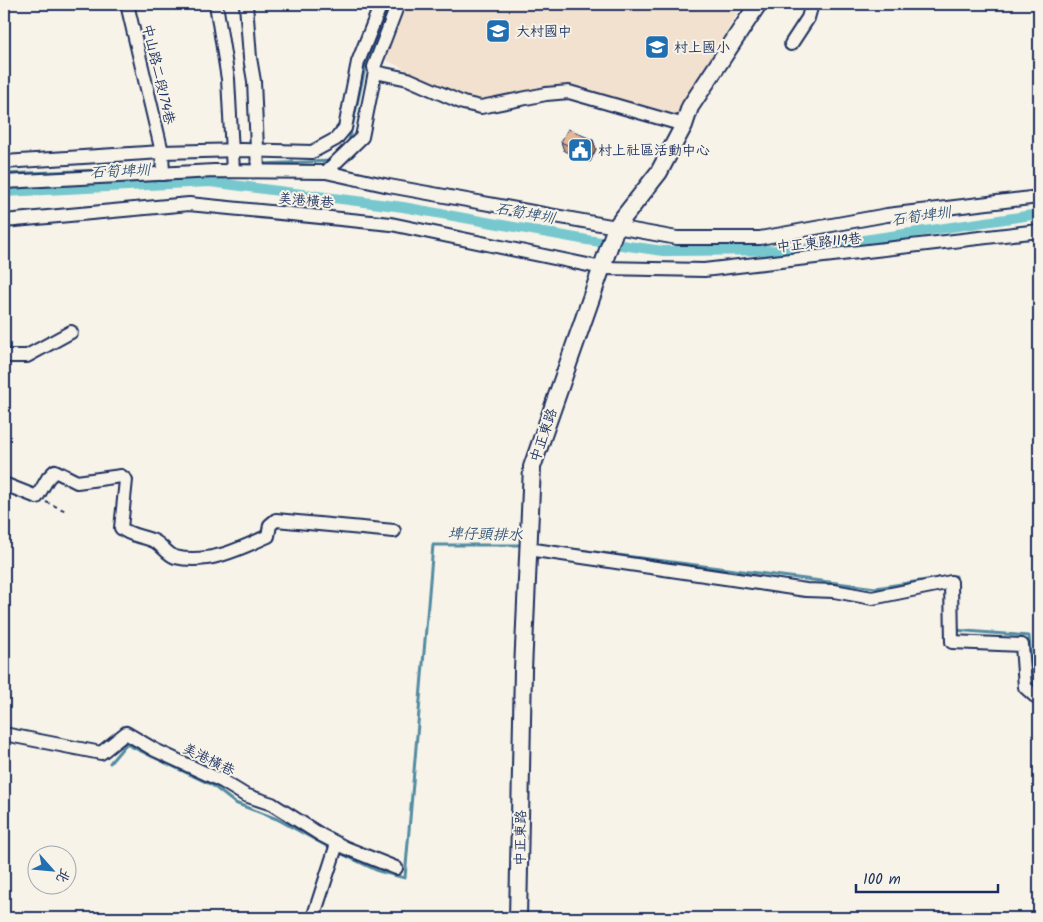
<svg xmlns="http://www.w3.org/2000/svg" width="1043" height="922" viewBox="0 0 1043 922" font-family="Kalam,'LXGW WenKai TC',sans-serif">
  <rect width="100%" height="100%" fill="#f7f3e8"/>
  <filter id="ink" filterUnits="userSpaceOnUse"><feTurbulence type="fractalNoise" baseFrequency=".02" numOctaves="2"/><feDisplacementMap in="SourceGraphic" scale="10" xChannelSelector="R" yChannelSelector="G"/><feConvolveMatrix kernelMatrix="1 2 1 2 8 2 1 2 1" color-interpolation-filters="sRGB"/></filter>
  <g filter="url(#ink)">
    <polygon fill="#f2e1cf" points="405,4 743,4 678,114 575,90 474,103 382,58"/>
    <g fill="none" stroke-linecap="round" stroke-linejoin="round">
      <g stroke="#528ba1" stroke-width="3">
        <polyline points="348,145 367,59 390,4"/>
        <polyline points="262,164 330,161 332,159"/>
        <polyline points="237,165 255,164"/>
        <polyline points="4,174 151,168"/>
        <polyline points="547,546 876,588 939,578"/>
        <polyline points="948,577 956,576 956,581"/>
        <polyline points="954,630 1029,636 1033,686 1039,685"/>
        <polyline points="110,763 126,744 212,785 235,803 277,819 332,849"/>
        <polyline points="338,852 378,871 405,878 433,545 523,545"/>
      </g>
      <polyline stroke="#77c8ce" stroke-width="10" points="4,192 210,182 403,207 587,240 663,251 796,250 1039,214"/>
      <defs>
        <g id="minor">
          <polyline points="127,4 162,152 163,174"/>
          <polyline points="216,4 228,79 233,171"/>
          <polyline points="246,4 250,58 254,81 258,171"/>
          <polyline points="791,44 808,18 812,4"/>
          <polyline points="375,72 408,79 463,103 481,107 546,94 569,92 684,125"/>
          <polyline points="4,162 162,152 242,150 312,152 336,139 345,128 358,62 381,4"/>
          <polyline points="326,172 362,137 375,72 374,67 398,4"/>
          <polyline points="4,182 214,171 326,172 389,186 677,238 760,238 887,215 1039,197"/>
          <polyline points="4,221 189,204 391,224 602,268 704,270 1039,231"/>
          <polyline points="4,356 27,356 71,332"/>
          <path d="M4,484L37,497L48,478L55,471L77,482L121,476L126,480L121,528C130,536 143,536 154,541C161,544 167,554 175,557C207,565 240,549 268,536L270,525L276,520L394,531"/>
          <polyline points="528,549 806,590 834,591 872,598 951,582 952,642 1022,645 1025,687 1035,696 1039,696"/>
          <polyline points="4,734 101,753 126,733 155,750 222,781 245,795 272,804 321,835 346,848 396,868"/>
          <polyline points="313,918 337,844"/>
        </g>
        <polyline id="major" points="518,918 523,670 532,467 616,227 659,172 684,125 690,107 758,4"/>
      </defs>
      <use href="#minor" stroke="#1b2f5e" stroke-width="16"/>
      <use href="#major" stroke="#1b2f5e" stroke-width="20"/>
      <polyline stroke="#1b2f5e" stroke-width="2" stroke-dasharray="4 4" stroke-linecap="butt" points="46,502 66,511"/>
      <use href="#minor" stroke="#f7f3e8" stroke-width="12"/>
      <use href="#major" stroke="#f7f3e8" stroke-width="16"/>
    </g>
    <polygon fill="#c59d80" stroke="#1b2f5e" points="593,140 596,149 590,162 564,151 561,142"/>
    <polygon fill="#a08068" stroke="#1b2f5e" points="593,140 596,149 590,162 587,154"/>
    <polygon fill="#e5b795" stroke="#1b2f5e" points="568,129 593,140 587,154 561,142"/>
  </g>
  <defs>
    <symbol id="school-square" viewBox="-11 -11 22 22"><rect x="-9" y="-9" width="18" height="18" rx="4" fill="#1f6fb2" stroke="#f7f3e8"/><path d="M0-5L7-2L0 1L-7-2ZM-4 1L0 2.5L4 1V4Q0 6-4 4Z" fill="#fff"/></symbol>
    <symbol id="civic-square" viewBox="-11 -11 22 22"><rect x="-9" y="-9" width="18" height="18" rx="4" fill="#1f6fb2" stroke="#f7f3e8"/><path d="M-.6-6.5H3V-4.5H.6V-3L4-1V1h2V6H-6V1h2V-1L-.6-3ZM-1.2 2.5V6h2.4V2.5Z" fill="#fff"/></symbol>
  </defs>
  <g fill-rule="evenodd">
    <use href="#school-square" x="484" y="17" width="28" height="28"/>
    <use href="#school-square" x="643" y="33" width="28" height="28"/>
    <use href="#civic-square" x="566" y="136" width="28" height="28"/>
  </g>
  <g text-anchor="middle" stroke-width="4" stroke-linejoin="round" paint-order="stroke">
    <g font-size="14" fill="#1b2f5e" stroke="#f7f3e8" text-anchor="start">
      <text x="516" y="36">大村國中</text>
      <text x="674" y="52">村上國小</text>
      <text x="598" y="155">村上社區活動中心</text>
    </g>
    <g font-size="14" fill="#1b2f5e" stroke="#f7f3e8">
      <text transform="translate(159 74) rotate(77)" y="5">中山路二段174巷</text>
      <text transform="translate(306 200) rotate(5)" y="5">美港橫巷</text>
      <text transform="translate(819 242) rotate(-6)" y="5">中正東路119巷</text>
      <text transform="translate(543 435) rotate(-71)" y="5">中正東路</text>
      <text transform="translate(209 759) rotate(26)" y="5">美港橫巷</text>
      <text transform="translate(520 838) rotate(-89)" y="5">中正東路</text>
    </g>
    <g font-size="15" font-style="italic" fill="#32557a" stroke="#f7f3e8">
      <text transform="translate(120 171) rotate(-3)" y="5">石筍埤圳</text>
      <text transform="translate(525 213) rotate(10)" y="5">石筍埤圳</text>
      <text transform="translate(921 216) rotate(-8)" y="5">石筍埤圳</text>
      <text transform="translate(485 534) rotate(1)" y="5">埤仔頭排水</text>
    </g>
  </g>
  <rect width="1043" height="922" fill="none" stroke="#f7f3e8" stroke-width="20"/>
  <rect x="10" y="10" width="1023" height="902" fill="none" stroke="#1b2f5e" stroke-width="2" filter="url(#ink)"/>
  <g transform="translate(52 870) rotate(117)"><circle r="24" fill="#f7f3e8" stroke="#9fa5b1"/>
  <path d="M0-4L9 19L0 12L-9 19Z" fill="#1f6fb2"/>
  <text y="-8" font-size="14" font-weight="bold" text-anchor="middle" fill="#1b2f5e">北</text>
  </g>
  <path d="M856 884v8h142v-8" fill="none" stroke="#1b2f5e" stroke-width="2.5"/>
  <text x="863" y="884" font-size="15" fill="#1b2f5e" stroke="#f7f3e8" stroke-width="4" paint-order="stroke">100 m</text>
</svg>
